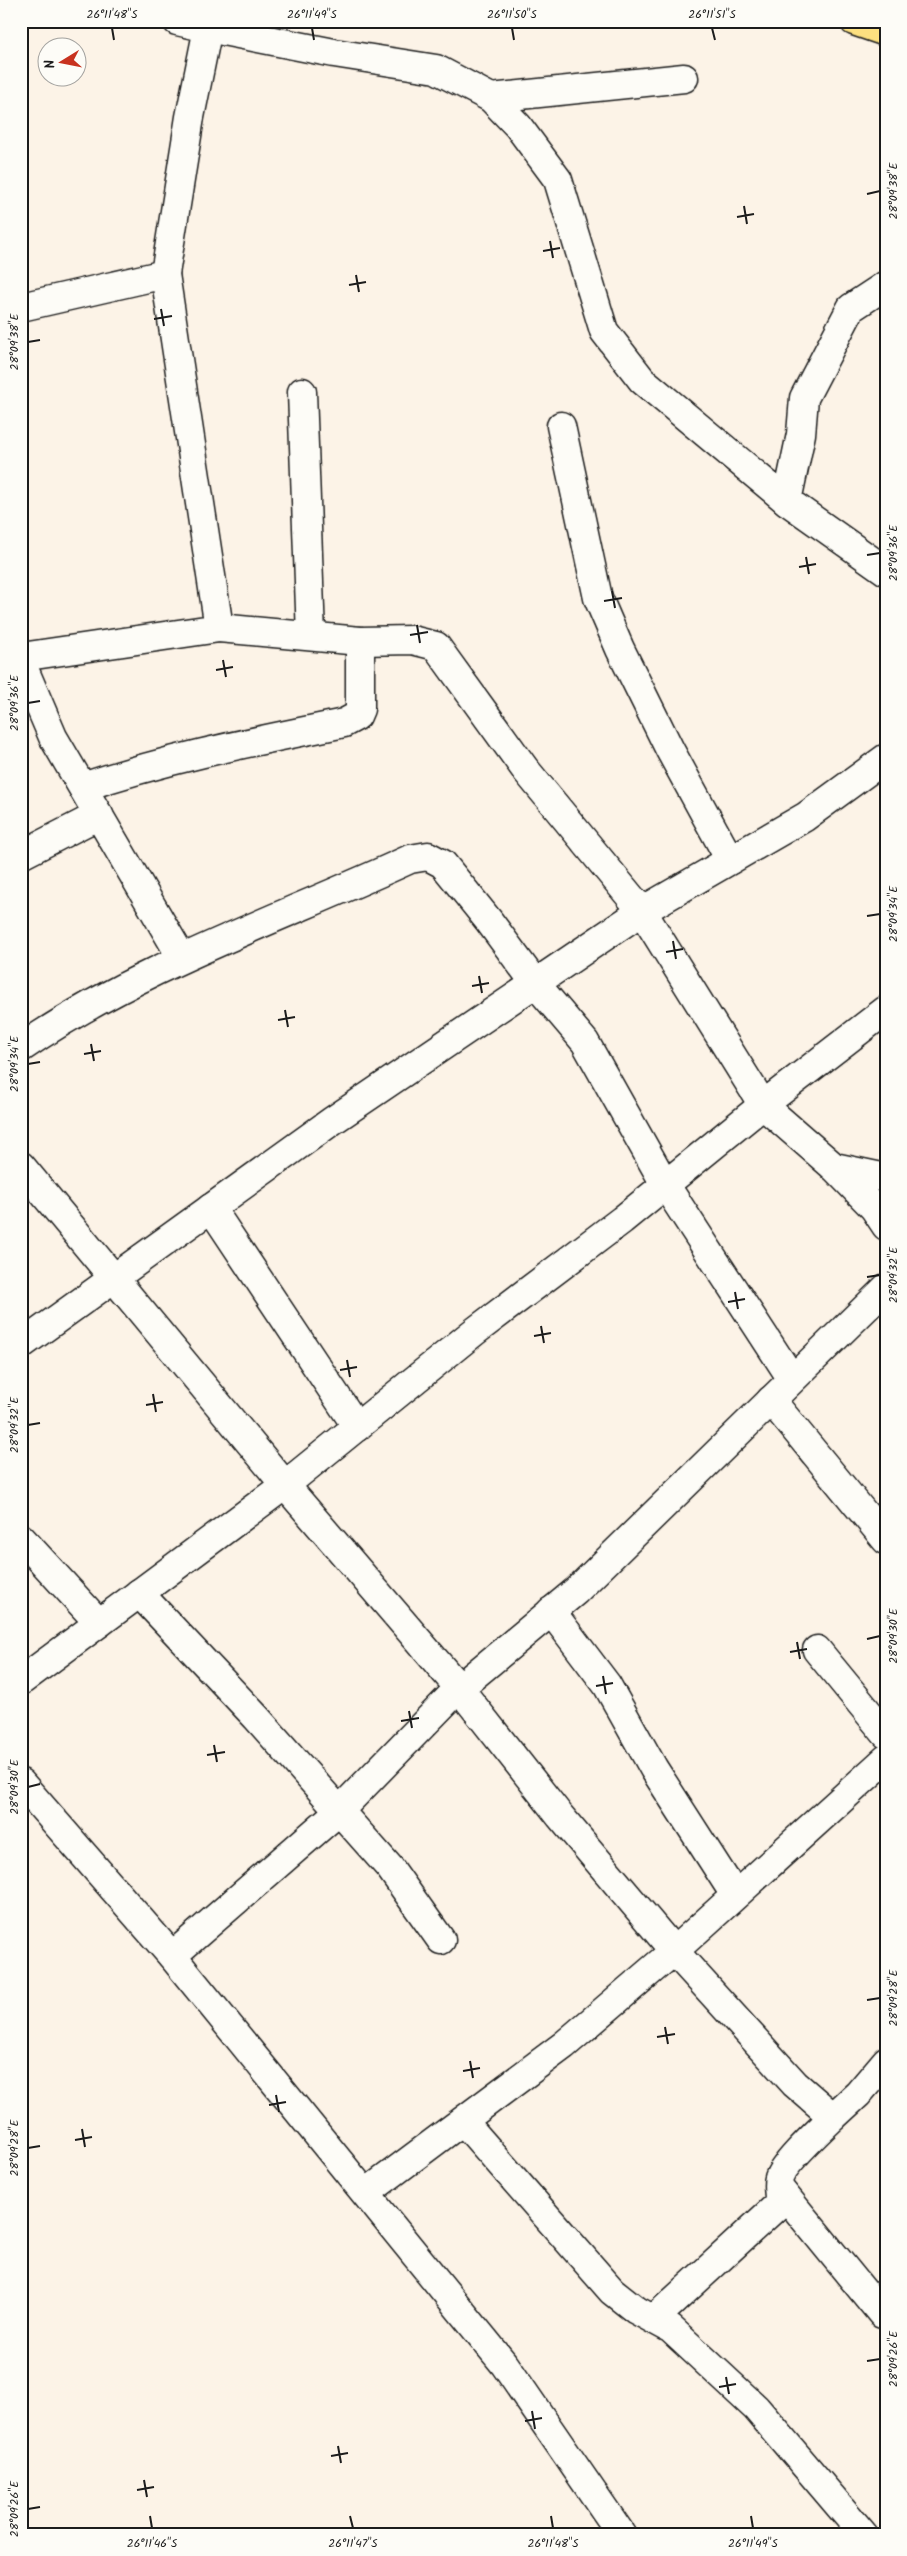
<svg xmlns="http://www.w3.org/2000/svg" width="907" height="2556" viewBox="0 0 907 2556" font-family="Kalam,sans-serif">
  <rect width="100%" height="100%" fill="#fcf3e7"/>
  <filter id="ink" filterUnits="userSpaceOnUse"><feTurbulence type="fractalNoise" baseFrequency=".02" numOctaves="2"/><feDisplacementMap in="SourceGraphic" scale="10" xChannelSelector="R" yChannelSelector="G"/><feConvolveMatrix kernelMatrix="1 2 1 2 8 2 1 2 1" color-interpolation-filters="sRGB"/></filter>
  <g filter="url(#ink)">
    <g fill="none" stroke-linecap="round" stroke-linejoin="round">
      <defs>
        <g id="minor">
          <polyline points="177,21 208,28 210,21"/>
          <polyline points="491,98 684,78"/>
          <polyline points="886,285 851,308 804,398 801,434 787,501 886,571"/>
          <polyline points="21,307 165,274"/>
          <polyline points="302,392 311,636"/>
          <polyline points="561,426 598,598 620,649 670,750 730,860"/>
          <polyline points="219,628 360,641 412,640 436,646 525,769 642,911 763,1105 834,1167 886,1178"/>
          <polyline points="21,657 219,628 165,274 190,117 208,28 334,53 436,69 491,98 518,126 558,180 604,331 642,380 787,501"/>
          <polyline points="21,662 53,737 182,958"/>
          <path d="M83,787C168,758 256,741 344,723L357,716L360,709V641"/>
          <polyline points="21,855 99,815"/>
          <path d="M21,1048C140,966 280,919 410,859L428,856L443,864L489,921L535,983L585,1042L666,1186L792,1379"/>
          <polyline points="21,1166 285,1485 459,1688 560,1816 674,1951 795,2084 833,2117 858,2094 886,2061"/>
          <polyline points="834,1167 874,1208 886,1226"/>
          <polyline points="211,1208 357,1427"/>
          <polyline points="21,1345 332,1121 642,911 805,817 886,758"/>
          <polyline points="771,1400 886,1540"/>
          <polyline points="21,1538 99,1623"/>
          <polyline points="139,1593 256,1717 390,1868 441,1940"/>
          <polyline points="551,1611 607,1685 654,1769 735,1895"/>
          <polyline points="817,1650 886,1734"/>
          <polyline points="21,1681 285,1485 474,1332 622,1220 763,1105 886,1010"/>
          <polyline points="21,1783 172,1956 505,2365 622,2535"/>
          <polyline points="172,1956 339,1811 459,1688 576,1591 886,1288"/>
          <polyline points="464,2122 612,2291 636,2310 671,2329 756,2408 864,2535"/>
          <polyline points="779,2188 882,2314"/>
          <polyline points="366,2193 564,2045 674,1951 886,1759"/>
          <path d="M654,2319L778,2205C781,2196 776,2187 779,2178C783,2164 821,2129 833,2117"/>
        </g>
        <polyline id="major" points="854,21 886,32"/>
      </defs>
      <use href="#minor" stroke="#1c1c1c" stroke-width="31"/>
      <use href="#major" stroke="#1c1c1c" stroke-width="31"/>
      <use href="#minor" stroke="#fdfcf7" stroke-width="28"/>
      <use href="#major" stroke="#fde080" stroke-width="28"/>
    </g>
  </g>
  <path fill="none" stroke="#1c1c1c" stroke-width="2" d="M112,28L114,40M312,28L314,40M512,28L514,40M712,28L715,40M867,194L880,191M744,206L747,224M737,217L754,214M550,241L553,258M543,251L560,248M356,275L359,292M349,285L366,282M161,309L164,326M154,319L172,316M28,342L40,340M867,555L880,553M806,557L809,574M799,567L816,564M612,591L615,608M604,601L622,598M417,625L420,643M410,635L428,632M223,660L226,677M216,670L233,667M28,703L40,701M867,916L880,914M673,941L676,959M666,952L683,949M479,976L482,993M472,986L489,983M285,1010L288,1027M278,1020L295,1017M91,1044L94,1061M84,1054L101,1051M28,1064L40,1062M867,1277L880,1275M735,1292L738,1309M728,1302L745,1299M541,1326L544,1343M534,1336L551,1333M347,1360L350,1377M340,1370L357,1367M153,1394L156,1412M146,1405L163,1402M28,1425L40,1423M867,1639L880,1636M797,1642L800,1659M790,1652L807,1649M603,1676L606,1694M596,1686L613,1683M409,1711L412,1728M401,1721L419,1718M214,1745L217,1762M207,1755L225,1752M28,1787L40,1784M867,2000L880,1998M665,2027L668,2044M657,2037L675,2034M470,2061L473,2078M463,2071L480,2068M276,2095L279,2112M269,2105L286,2102M82,2129L85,2147M75,2140L92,2137M28,2148L40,2146M867,2361L880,2359M726,2377L729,2394M719,2387L736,2384M532,2411L535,2429M525,2421L542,2418M338,2446L341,2463M331,2456L348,2453M144,2480L147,2497M137,2490L154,2487M28,2509L40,2507M150,2516L152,2528M350,2516L353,2528M551,2516L553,2528M751,2516L753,2528"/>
  <rect width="907" height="2556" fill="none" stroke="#fdfcf7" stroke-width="55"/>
  <g transform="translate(62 62) rotate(260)"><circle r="24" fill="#fdfcf7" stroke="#a3a29f"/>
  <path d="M0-4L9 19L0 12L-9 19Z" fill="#c8321e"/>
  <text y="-8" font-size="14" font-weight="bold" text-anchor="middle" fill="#1c1c1c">N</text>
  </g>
  <rect x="28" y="28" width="852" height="2500" fill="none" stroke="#1c1c1c" stroke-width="2"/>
  <g font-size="12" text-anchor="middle" fill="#1c1c1c">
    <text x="112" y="18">26°11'48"S</text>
    <text x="312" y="18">26°11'49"S</text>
    <text x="512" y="18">26°11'50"S</text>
    <text x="712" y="18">26°11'51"S</text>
    <text transform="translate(893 191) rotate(-90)" y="4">28°09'38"E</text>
    <text transform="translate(14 342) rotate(-90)" y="4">28°09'38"E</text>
    <text transform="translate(893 553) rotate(-90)" y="4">28°09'36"E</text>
    <text transform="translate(14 703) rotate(-90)" y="4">28°09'36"E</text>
    <text transform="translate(893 914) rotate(-90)" y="4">28°09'34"E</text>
    <text transform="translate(14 1064) rotate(-90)" y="4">28°09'34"E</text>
    <text transform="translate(893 1275) rotate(-90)" y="4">28°09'32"E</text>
    <text transform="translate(14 1425) rotate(-90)" y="4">28°09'32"E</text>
    <text transform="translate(893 1636) rotate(-90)" y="4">28°09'30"E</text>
    <text transform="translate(14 1787) rotate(-90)" y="4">28°09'30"E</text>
    <text transform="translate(893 1998) rotate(-90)" y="4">28°09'28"E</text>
    <text transform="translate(14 2148) rotate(-90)" y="4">28°09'28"E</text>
    <text transform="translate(893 2359) rotate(-90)" y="4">28°09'26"E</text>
    <text transform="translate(14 2509) rotate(-90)" y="4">28°09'26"E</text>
    <text x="152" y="2547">26°11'46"S</text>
    <text x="353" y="2547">26°11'47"S</text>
    <text x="553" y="2547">26°11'48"S</text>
    <text x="753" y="2547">26°11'49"S</text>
  </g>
</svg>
